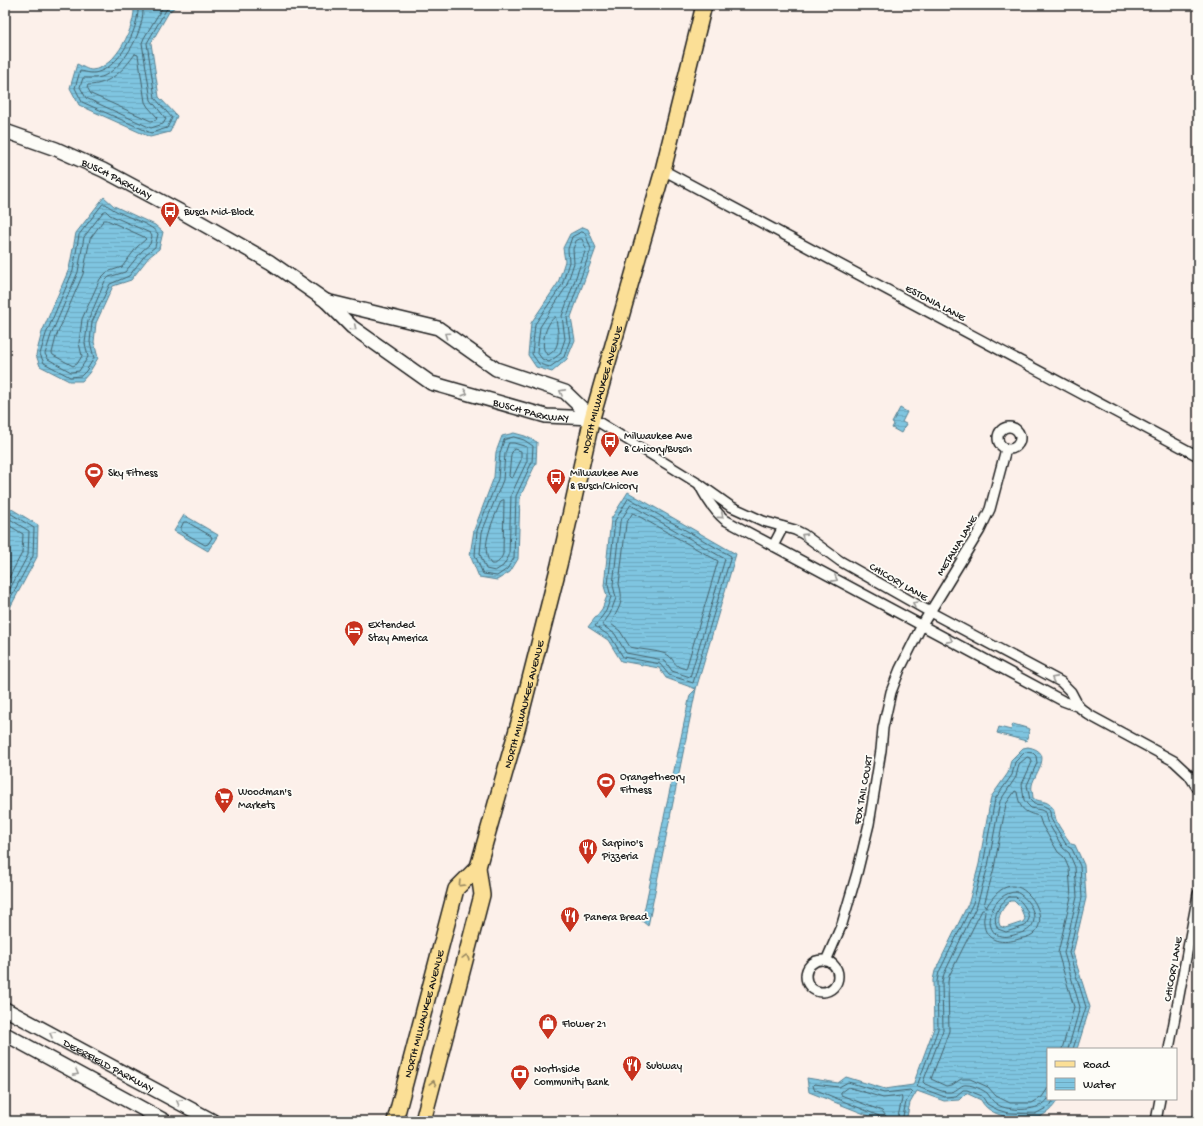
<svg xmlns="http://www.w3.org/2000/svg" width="1203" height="1126" viewBox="0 0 1203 1126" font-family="'Gochi Hand',sans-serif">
  <defs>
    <pattern id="water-rules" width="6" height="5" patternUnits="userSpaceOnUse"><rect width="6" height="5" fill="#7fc5e0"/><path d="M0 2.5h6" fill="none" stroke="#6da9c0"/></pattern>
  </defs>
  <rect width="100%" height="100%" fill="#fcf0ea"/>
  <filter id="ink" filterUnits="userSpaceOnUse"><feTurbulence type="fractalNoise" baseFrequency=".025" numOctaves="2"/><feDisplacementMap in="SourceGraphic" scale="8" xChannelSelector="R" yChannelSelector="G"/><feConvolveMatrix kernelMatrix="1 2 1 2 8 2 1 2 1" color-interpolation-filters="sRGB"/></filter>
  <g filter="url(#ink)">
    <g fill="url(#water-rules)" stroke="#578192" fill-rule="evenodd">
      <path d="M134,5H177L169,12L151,43L159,97L177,116L170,132L150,137L79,105L70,88L77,64C82,66 87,70 92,70C116,68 136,26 134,5Z"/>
      <polygon points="104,197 114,206 155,225 163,232 159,249 149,257 131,280 113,286 96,323 94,342 98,358 89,373 82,381 69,381 40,366 36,355 42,332 69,269 76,233"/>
      <polygon points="583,227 588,229 596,248 571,317 575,340 567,359 552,372 536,367 528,355 531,323 558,283 565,261 563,248 570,234"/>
      <polygon points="900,408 907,412 902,422 906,424 901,433 892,428 894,424 892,423"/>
      <polygon points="514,433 525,436 537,442 536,463 520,497 518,559 510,572 497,580 479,577 470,555 474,530 494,477 496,452 502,436"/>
      <polygon points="628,492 736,554 696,689 648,926 642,921 690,695 696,689 666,678 659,668 621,661 608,640 588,627 602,609 607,596 604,586 611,519"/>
      <polygon points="5,505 38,525 37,557 5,617"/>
      <polygon points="184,515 218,535 208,551 174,531"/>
      <polygon points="1013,724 1030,729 1026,741 997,733 999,727 1011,730"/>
      <path d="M1028,747C1055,752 1035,772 1032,785C1031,789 1033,794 1033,798C1038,802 1045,800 1050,805C1054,808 1054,812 1055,816C1056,824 1066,836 1071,844L1075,845L1084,865L1086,898L1073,953L1090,1007L1077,1049H1048V1099H1058C1054,1107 1045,1117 1034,1118C1017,1120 989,1117 981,1100L966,1093L959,1100L944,1101L917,1091L910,1103L906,1121H882L809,1092L807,1078L838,1083L846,1077L885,1089L913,1085L934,1028L933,980L935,971L969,902L979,864L991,797L1008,773L1011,760L1023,748ZM1010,901H1014L1020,907L1025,919L1023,922L1005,928L1000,926C996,917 1003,907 1010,901Z"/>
    </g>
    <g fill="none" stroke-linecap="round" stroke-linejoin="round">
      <g stroke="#44606a" stroke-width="1">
        <path d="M138,5C140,26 122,63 101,71C92,75 88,72 80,71L75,88L82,102L151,133L167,128L172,118L155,98L147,43L166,10L171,5"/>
        <path d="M143,5C145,29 126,65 104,76C97,79 90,78 83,78L80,87L86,98L151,128L163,124L166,119L151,100L142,43L144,38L164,5"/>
        <path d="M135,54L138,55L145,102L148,107L157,117L156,120L151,121L91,94L87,87L88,85C109,85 124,70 135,54Z"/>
        <path d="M103,204H106C118,216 151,222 158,234L155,247L146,254L129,276L110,284L92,322L90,342L94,358L86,371L81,376L70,377L44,363L40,354L46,334L73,271L79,235Z"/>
        <polygon points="106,211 110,215 150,233 152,236 150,244 142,251 125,272 109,277 105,281 88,321 85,343 88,357 79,371 71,372 48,359 45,354 51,335 78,272 84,237 103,212"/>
        <polygon points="104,220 107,220 144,237 146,239 137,247 122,267 107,272 100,279 82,319 79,343 82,356 77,364 73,366 53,355 52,353 56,337 83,274 90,239"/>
        <polygon points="582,232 585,233 591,249 567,317 570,340 564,357 550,367 539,364 532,354 535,324 562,285 569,262 568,249 572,237"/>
        <polygon points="580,239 582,239 586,249 562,316 565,339 560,354 549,362 542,359 537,352 540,327 566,287 574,263 573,249 576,241"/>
        <path d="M555,317L556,319C558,332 562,348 548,355C538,350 546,322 555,317Z"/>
        <polygon points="514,437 524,440 533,446 532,462 516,496 514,558 507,569 497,576 483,574 475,555 477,531 498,479 500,453 504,440"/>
        <polygon points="509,443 514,443 527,447 527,461 511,495 509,556 503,566 495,571 486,569 480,554 482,532 503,480 505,454"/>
        <polygon points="514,449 521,451 521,460 513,477 511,478 509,476 511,455"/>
        <polygon points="629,498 731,556 693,683 669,675 660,664 623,657 611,637 595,626 606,611 611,597 608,585 615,521"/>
        <path d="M504,500L503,554C501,559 498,565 491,564C478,548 495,517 501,501Z"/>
        <polygon points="631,505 725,559 690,677 672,671 666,662 663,660 626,653 615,634 602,625 610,614 616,598 613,585 620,522"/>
        <polyline points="5,510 34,528 33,556 5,608"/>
        <path d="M633,513L718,561L686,669C671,666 676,659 666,654C655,650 641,650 630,647L620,631L611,624C618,607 625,604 619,584L626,524Z"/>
        <polyline points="5,516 29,531 28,555 5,598"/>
        <polygon points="184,522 187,522 211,536 212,538 208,544 205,545 181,531 181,528"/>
        <polyline points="5,523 23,534 22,553 5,585"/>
        <path d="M1016,892C1027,896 1040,916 1031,927C1027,932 1020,933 1014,935C977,946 987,892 1016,892Z"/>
        <path d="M1009,897H1016C1023,903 1028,910 1029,919L1025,926L1006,932L998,929C991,917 999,904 1009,897Z"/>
        <path d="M1048,1088L1042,1097L1032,1103H1010L996,1096L988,1087L970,1079H961L952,1085L946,1086L931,1079L949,1031L948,982L949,976L982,910H984L985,911C985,915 983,919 984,923C985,943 1004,944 1019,939C1023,938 1029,937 1033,934C1045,924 1039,906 1030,896C1013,877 998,888 987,906L985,907L984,905L994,868L1006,804L1015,791L1017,792C1020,809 1023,812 1039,816L1042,825L1058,852L1064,857L1069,869L1071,897L1058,953L1074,1007L1062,1049"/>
        <path d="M1048,1099C1040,1112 1012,1111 1000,1106C991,1101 992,1099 987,1093C983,1090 973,1085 967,1085C961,1084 959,1089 954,1091C945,1095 933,1087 925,1084L923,1082L943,1030L942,982L944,974L977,905L988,866L1000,801L1016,777L1019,764L1027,757L1031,758L1032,762L1022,784L1024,800L1027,804L1031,808L1041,810L1045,812L1047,821L1063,848L1069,853L1075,867L1077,897L1064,953L1080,1007L1068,1049"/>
        <polyline points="1054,1099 1050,1106 1035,1114 1008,1113 998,1110 987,1104 982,1096 967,1090 963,1090 956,1096 945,1097 918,1087 917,1086 938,1029 937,981 939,972 973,903 983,865 995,799 1012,775 1015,762 1025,752 1033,753 1036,756 1037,763 1027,785 1030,800 1034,804 1042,805 1048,808 1050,812 1051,819 1067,846 1072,849 1080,866 1082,898 1069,953 1086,1007 1073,1049"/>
        <polyline points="881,1121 879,1116 814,1089 813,1085 814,1084 839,1087 848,1082 884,1093 910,1090 912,1092 906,1102 902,1121"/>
        <polyline points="886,1121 886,1116 882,1111 841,1095 841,1092 848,1087 883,1098 901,1096 902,1099 897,1121"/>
      </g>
      <defs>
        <g id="street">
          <polyline points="663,170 1198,456"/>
          <polyline points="592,418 699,484 730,506 763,521 795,530 803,534 840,561 930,612 1061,682 1071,692 1079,707"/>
          <circle cx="1009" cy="438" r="11"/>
          <path d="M699,484C706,498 713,510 725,520L1063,701L1079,707L1089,715L1174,761L1189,775L1198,789"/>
          <polyline points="773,546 783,527"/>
          <circle cx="822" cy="976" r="16"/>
          <polyline points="826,961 842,924 857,873 869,824 881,750 883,728 891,692 900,669 922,625 980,530 990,509 1006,449"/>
          <polyline points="1169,1049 1198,894"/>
          <polyline points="1156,1121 1160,1099"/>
        </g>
        <g id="secondary">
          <path id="s1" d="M5,131L56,149L103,170L187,215L270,262L326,301L352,327L431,383L546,416L592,418"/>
          <polyline points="326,301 438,328 496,369 565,392 592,418"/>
          <path id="s2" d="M5,1009L213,1121"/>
          <polyline points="5,1034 165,1121"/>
        </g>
        <g id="primary">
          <path id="s3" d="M395,1121L456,889L478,867"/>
          <path id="s4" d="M423,1121L482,895L478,867L518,726L559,565L592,418L663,170L704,5"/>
        </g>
      </defs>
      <use href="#street" stroke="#1c1c1c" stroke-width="12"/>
      <use href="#secondary" stroke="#1c1c1c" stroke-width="16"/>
      <use href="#primary" stroke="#1c1c1c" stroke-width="18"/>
      <use href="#street" stroke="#fdfcf7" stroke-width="9"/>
      <use href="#secondary" stroke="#fdfcf7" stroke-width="13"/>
      <use href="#primary" stroke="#fbdf96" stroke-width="15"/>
    </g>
    <defs><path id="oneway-chevron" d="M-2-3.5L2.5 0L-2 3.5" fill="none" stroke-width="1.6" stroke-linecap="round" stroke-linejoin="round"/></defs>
    <g stroke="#989794">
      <use href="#oneway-chevron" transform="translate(354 328) rotate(39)"/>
      <use href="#oneway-chevron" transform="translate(447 335) rotate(-145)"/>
      <use href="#oneway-chevron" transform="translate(562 392) rotate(-152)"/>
      <use href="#oneway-chevron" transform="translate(465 393) rotate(16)"/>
      <use href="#oneway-chevron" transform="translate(721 516) rotate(41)"/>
      <use href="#oneway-chevron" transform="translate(804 536) rotate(-147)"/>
      <use href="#oneway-chevron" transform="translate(835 579) rotate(28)"/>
      <use href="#oneway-chevron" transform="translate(915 604) rotate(-150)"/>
      <use href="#oneway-chevron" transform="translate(950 640) rotate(28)"/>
      <use href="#oneway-chevron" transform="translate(1054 679) rotate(-152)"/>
      <use href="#oneway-chevron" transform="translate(52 1034) rotate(-152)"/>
      <use href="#oneway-chevron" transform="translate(76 1073) rotate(29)"/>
      <use href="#oneway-chevron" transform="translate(179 1102) rotate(-151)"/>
    </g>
    <g stroke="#97875f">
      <use href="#oneway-chevron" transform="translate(461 884) rotate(135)"/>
      <use href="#oneway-chevron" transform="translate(466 957) rotate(-75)"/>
      <use href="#oneway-chevron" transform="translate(433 1083) rotate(-76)"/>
    </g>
  </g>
  <defs>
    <symbol id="bus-pin" viewBox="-11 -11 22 30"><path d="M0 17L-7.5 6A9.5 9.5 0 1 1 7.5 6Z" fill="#c8321e" stroke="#fdfcf7"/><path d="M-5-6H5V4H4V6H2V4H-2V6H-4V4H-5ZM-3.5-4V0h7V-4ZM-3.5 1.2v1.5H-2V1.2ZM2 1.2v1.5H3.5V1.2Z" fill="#fff"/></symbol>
    <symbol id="stadium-pin" viewBox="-11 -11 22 30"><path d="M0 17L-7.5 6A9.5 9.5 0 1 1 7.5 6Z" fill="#c8321e" stroke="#fdfcf7"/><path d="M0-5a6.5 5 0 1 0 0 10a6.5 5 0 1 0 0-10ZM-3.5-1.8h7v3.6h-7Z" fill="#fff"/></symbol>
    <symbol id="hotel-pin" viewBox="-11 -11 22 30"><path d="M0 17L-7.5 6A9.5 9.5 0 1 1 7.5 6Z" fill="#c8321e" stroke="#fdfcf7"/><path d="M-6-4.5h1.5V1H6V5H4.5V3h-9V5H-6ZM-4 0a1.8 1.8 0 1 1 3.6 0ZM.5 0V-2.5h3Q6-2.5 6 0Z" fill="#fff"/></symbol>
    <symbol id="supermarket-pin" viewBox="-11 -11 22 30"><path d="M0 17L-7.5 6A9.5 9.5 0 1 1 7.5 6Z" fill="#c8321e" stroke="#fdfcf7"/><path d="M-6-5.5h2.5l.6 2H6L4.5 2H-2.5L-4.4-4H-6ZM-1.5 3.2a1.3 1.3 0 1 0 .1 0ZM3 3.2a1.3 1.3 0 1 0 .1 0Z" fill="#fff"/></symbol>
    <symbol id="restaurant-pin" viewBox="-11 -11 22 30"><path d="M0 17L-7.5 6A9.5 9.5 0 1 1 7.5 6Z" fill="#c8321e" stroke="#fdfcf7"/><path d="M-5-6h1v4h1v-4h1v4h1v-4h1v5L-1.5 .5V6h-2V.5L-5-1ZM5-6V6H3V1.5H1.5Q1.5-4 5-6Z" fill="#fff"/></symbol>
    <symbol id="shop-pin" viewBox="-11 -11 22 30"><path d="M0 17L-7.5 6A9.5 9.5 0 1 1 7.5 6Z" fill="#c8321e" stroke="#fdfcf7"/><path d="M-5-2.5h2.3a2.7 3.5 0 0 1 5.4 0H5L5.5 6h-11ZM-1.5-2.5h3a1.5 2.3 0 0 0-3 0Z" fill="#fff"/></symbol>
    <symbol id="bank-pin" viewBox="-11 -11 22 30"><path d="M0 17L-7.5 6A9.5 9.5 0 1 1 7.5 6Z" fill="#c8321e" stroke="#fdfcf7"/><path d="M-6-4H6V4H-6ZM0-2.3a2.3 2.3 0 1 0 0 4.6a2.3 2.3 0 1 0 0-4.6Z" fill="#fff"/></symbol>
  </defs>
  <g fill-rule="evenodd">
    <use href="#bus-pin" x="159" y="200" width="22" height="30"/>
    <use href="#bus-pin" x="599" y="430" width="22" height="30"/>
    <use href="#stadium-pin" x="83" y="461" width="22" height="30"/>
    <use href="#bus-pin" x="545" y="467" width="22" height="30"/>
    <use href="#hotel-pin" x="343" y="619" width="22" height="30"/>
    <use href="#stadium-pin" x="595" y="771" width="22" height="30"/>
    <use href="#supermarket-pin" x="213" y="786" width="22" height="30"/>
    <use href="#restaurant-pin" x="577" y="837" width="22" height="30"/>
    <use href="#restaurant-pin" x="559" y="905" width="22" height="30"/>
    <use href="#shop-pin" x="537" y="1012" width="22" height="30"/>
    <use href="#restaurant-pin" x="621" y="1054" width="22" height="30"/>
    <use href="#bank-pin" x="509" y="1063" width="22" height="30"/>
  </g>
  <g text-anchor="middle" stroke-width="3.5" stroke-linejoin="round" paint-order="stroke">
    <g font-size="11" fill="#1c1c1c" stroke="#fdfcf7">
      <text dy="4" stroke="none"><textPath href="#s1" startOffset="122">BUSCH PARKWAY</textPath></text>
      <text transform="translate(936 302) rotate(28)" y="4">ESTONIA LANE</text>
      <text dy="4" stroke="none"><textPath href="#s4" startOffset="755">NORTH MILWAUKEE AVENUE</textPath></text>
      <text dy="4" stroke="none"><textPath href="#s1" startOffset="602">BUSCH PARKWAY</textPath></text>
      <text transform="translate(956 545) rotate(-59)" y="4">METAWA LANE</text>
      <text transform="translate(899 581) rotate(30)" y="4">CHICORY LANE</text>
      <text dy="4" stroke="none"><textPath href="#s4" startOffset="431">NORTH MILWAUKEE AVENUE</textPath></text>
      <text transform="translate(862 790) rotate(-80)" y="4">FOX TAIL COURT</text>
      <text transform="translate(1172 969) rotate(-80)" y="4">CHICORY LANE</text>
      <text dy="4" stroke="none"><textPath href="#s3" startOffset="111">NORTH MILWAUKEE AVENUE</textPath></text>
      <text dy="4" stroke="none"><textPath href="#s2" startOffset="118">DEERFIELD PARKWAY</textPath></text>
    </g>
    <g font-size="11" fill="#1c1c1c" stroke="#fdfcf7" text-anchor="start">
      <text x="184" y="215">Busch Mid-Block</text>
      <text x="624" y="439">Milwaukee Ave<tspan x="624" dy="13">&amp; Chicory/Busch</tspan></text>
      <text x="108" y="476">Sky Fitness</text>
      <text x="570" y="476">Milwaukee Ave<tspan x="570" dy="13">&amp; Busch/Chicory</tspan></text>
      <text x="368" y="628">Extended<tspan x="368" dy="13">Stay America</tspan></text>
      <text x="620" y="780">Orangetheory<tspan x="620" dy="13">Fitness</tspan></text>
      <text x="238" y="795">Woodman's<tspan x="238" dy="13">Markets</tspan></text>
      <text x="602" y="846">Sarpino's<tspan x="602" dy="13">Pizzeria</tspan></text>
      <text x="584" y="920">Panera Bread</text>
      <text x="562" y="1027">Flower 21</text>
      <text x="646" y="1069">Subway</text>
      <text x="534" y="1072">Northside<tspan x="534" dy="13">Community Bank</tspan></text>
    </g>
  </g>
  <rect width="1203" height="1126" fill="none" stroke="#fdfcf7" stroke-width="20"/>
  <rect x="10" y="10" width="1183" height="1106" fill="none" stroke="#1c1c1c" stroke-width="1.5" filter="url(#ink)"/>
  <rect x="1047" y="1048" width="130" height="52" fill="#fdfcf7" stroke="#a3a29f"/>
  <rect x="1055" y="1061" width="20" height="6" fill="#fbdf96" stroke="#a3a29f"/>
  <text x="1083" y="1068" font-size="12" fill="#1c1c1c">Road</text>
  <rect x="1055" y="1078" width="20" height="12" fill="url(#water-rules)" stroke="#a3a29f"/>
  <text x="1083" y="1088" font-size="12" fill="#1c1c1c">Water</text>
</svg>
